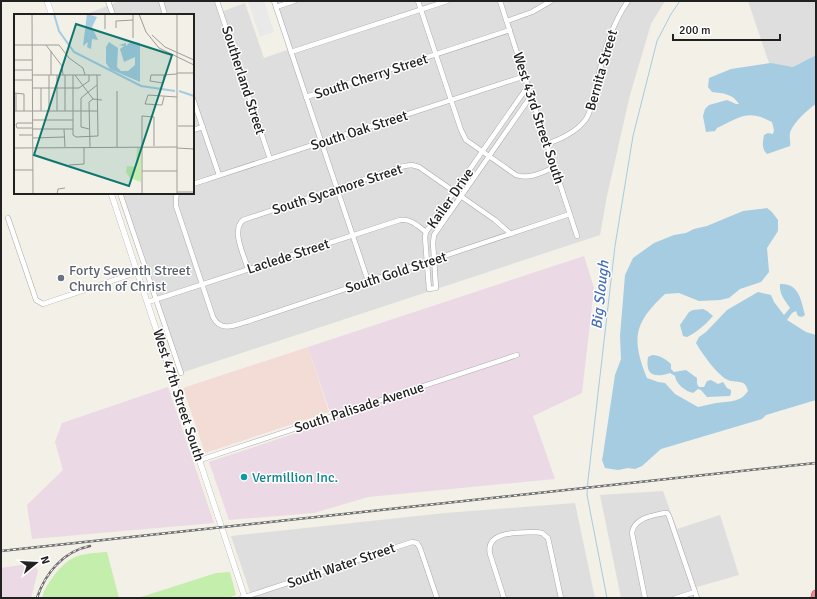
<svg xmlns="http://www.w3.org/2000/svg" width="817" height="599" viewBox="0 0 817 599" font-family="Signika,sans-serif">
  <rect width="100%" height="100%" fill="#f2f0e7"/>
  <g fill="#dfdede">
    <polygon points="120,1 217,1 221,12 245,3 264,58 290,49 274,1 665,1 651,24 630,95 607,196 600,235 181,373 120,193 193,193 193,15 84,15"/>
    <polygon points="748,1 816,1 816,55 793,67 769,63"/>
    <polygon points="663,491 677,529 720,515 739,575 697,587 698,598 621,598 600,495"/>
    <polygon points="575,503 595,598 252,598 231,536 445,513"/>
  </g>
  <polygon fill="#f3dbd6" points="308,347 329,412 205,453 183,388"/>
  <g fill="#ebd9e5">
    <polygon points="584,256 594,288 582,393 533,416 555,479 368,497 314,513 229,520 209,462 333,421 308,347"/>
    <polygon points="168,387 214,523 32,539 27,505 63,470 55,442 62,423"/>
    <polygon points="34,563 38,571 31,598 1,598 1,568"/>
  </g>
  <g fill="#c3eeab">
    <path d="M107,552L119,598H42C45,585 61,564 73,558C83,553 96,553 107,552Z"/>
    <polygon points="230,572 236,595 228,598 138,598 216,573"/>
  </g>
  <polygon fill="#e9e9e9" points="248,1 264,1 274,32 260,37"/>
  <g fill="#a5cce1">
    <path d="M816,55V104C808,109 792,124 790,133C789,138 791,142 790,146L767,154C761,148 763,142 764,135L768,133L773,134L774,130L772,122C748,109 740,117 717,128L715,131L706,132L703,116L705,109L709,105L727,100L736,104H739C733,94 723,93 712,92L708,87L709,78L731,69L771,63L793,67Z"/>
    <path d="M767,208L772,212L778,220V231L767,248L769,272L761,282L740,289L729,298L720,300L699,301L679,293L665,294C634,323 631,338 647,378L658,382L665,383L675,394L698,407C704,406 710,404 716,403C729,401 740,403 748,391C745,378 737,384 728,380C718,376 701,352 696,343L699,337L706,332L727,310L758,292L771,295L774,302L784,315L790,308C785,300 779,295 780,284C799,283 801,300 805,315L802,317L798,316L796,311L792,313L787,320L806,332L816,335V400L766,415L762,419L661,449L642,466L635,469L628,468L618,470L605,468L602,460L603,455L615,375L621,359L620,336L625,275L633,258L654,243L674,235L686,233L694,229L707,226L743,211Z"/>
    <path d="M703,309L707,311L713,316C705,325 697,332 687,337L683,336L680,325L689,312L693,310Z"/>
    <path d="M652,355C659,355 666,359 671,364V369L674,372L686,370L697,378V384L699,387H704L707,381L711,380L718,384L723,382L727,388L731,390V393L730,396L707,397L701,390L698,389L693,393C685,391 676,384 675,376L670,373C655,378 645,376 648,357Z"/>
  </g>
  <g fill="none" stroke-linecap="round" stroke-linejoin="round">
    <polyline stroke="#a5cce1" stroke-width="1" points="607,598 587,495 588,480 615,246 633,136 657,41 671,14 680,1"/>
    <defs>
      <g id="minor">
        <polyline points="108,1 113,15"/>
        <polyline points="161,1 165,15"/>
        <polyline points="217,1 270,159"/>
        <polyline points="274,1 368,281"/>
        <path d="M418,1L461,130L466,140L516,175C529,180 543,172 555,167"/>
        <polyline points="500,1 577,236"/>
        <polyline points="276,7 294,1"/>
        <polyline points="507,21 532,12 551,1"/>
        <polyline points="291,52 447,1"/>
        <polyline points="528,86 426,232 425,237 429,289 436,288 433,243 434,235 531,96"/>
        <polyline points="306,97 510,30"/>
        <polyline points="193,99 219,175"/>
        <polyline points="193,130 203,127"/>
        <path d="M547,144C561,139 577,132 586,119C593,108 595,91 598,78C604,50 612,24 628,1"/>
        <polyline points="193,184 525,76"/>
        <polyline points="120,193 181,373"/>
        <path d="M177,193L176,198V206L213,317C221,333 236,325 249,321L570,214"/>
        <polyline points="8,218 33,291 36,300 43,304 138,272"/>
        <path d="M248,269C244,255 231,231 243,220L404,166L412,165L419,167L495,220L511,234"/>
        <path d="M148,302L400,220C410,218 418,226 426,232"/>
        <polyline points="200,460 517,355"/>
        <polyline points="242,598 412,542 417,543 420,548 437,598"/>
        <path d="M504,598L490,554C485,530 520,533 536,532L542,533L548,538L561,598"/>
        <path d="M645,598L632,533C634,518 651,516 664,513H667L669,516L697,598"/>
        <polyline points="676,598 695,592"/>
      </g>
      <g id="tertiary">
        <polyline points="47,1 52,15"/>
        <polyline points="111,193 245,598"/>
      </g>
      <polyline id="motorway" points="815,598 816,594"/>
    </defs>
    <use href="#minor" stroke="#a8a8a8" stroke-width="5.5"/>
    <use href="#tertiary" stroke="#a8a8a8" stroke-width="6"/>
    <use href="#motorway" stroke="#e51e47" stroke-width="9"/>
    <use href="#minor" stroke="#fff" stroke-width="4.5"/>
    <use href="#tertiary" stroke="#fff" stroke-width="5.5"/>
    <use href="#motorway" stroke="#ec8b90" stroke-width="8"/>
    <defs>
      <g id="rail">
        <polyline points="1,551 816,463"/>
        <path d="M37,598C45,573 64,551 90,546"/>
      </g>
    </defs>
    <use href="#rail" stroke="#6f6f6f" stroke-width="2.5"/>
    <use href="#rail" stroke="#fff" stroke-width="1" stroke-dasharray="3" stroke-linecap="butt"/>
  </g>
  <circle fill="#6b7280" stroke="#fff" stroke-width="1.5" cx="61" cy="278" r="4"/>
  <circle fill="#0f9aa8" stroke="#fff" stroke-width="1.5" cx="244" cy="477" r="4"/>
  <g text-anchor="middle" stroke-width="3" stroke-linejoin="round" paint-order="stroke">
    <g font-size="14" fill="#212121" stroke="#fff">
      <text transform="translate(601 70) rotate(-74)" y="5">Bernita Street</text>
      <text transform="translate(371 76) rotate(-18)" y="5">South Cherry Street</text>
      <text transform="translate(244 80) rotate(72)" y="5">Southerland Street</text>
      <text transform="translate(539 118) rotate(72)" y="5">West 43rd Street South</text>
      <text transform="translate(359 130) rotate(-18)" y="5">South Oak Street</text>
      <text transform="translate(337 189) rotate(-18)" y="5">South Sycamore Street</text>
      <text transform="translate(450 198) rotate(-55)" y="5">Kailer Drive</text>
      <text transform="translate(288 256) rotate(-18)" y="5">Laclede Street</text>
      <text transform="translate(396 272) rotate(-18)" y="5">South Gold Street</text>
      <text transform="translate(179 395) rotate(72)" y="5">West 47th Street South</text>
      <text transform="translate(359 407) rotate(-18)" y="5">South Palisade Avenue</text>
      <text transform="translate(341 565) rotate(-19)" y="5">South Water Street</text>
    </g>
    <g font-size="14" fill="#5b616d" stroke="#fff" text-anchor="start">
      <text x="69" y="275">Forty Seventh Street<tspan x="69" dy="16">Church of Christ</tspan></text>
    </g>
    <g font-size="14" fill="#0d838f" stroke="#fff" text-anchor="start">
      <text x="252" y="482">Vermillion Inc.</text>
    </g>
    <g font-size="15" font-style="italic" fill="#466fb7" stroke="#fff">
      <text transform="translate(600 295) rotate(-84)" y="5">Big Slough</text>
    </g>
  </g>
  <g transform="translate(14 14)">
    <rect width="180" height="180" fill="#f2f0e7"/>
    <path d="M123,134H127V168L116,164L112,158L113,152L122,153Z" fill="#c3eeab"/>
    <path d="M73,0L83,3L78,13L84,26L78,25L77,35L73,33L74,28L69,32ZM117,27L126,29V68L96,55L92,49V33L95,28L104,34L103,53L107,57H114L121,51V43L110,48L106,35L110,32L105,31L112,29V32Z" fill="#a5cce1"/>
    <path fill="none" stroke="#a5cce1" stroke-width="2" d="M40,0L45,17L60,38L127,72L161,77M165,77L180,82"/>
    <path fill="none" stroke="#9e9d98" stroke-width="1" d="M18,0L19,180M119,0V24M125,0L132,18L145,34L180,51M163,0V180M102,14V7L119,6M91,15V0M138,21L151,33L180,46M0,31H45L55,44L69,54L71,61M32,31L48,52L49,61M0,46H18M0,56H18M163,59H180M18,61H87M35,61V97M37,61V37M43,61V97M51,61V97M59,61V121L62,123L84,122L83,61M61,61L79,85L88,86M150,61L149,69L136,67L137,61H149L163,60M0,66H18M18,74H65L75,67V61M27,74V97M103,77V133M0,79L10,80V97M2,79V97M150,83L148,91L131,90L134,81L163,83M0,97H84M19,106H59M2,111L3,109H19M2,111L3,114H19M164,112H180M19,115H59M50,115L51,133M75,115L67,113V84L83,71M5,121H19M19,124L50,123M76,133L75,88L79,85M0,134L163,133M163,134L180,135M55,151L70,150V133M0,156H19M128,157H163M163,178H179M43,180L44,175L51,174M128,180V102L140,103V132"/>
    <path fill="#0f766e" fill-opacity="0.15" stroke="#0f766e" stroke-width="2" d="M62,10L158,41L115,172L20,141Z"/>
    <rect width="180" height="180" fill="none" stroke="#212121" stroke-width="2"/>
  </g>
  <rect width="817" height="599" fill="none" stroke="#212121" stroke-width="4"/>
  <g transform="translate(36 563) rotate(72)" stroke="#ffffff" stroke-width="3" paint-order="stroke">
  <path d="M0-3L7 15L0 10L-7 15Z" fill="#212121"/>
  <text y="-6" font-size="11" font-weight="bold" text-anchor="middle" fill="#212121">N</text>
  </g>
  <path d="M673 34v6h107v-6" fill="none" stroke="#212121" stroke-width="2"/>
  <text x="679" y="34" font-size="12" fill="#212121" stroke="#ffffff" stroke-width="3" paint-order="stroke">200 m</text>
</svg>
